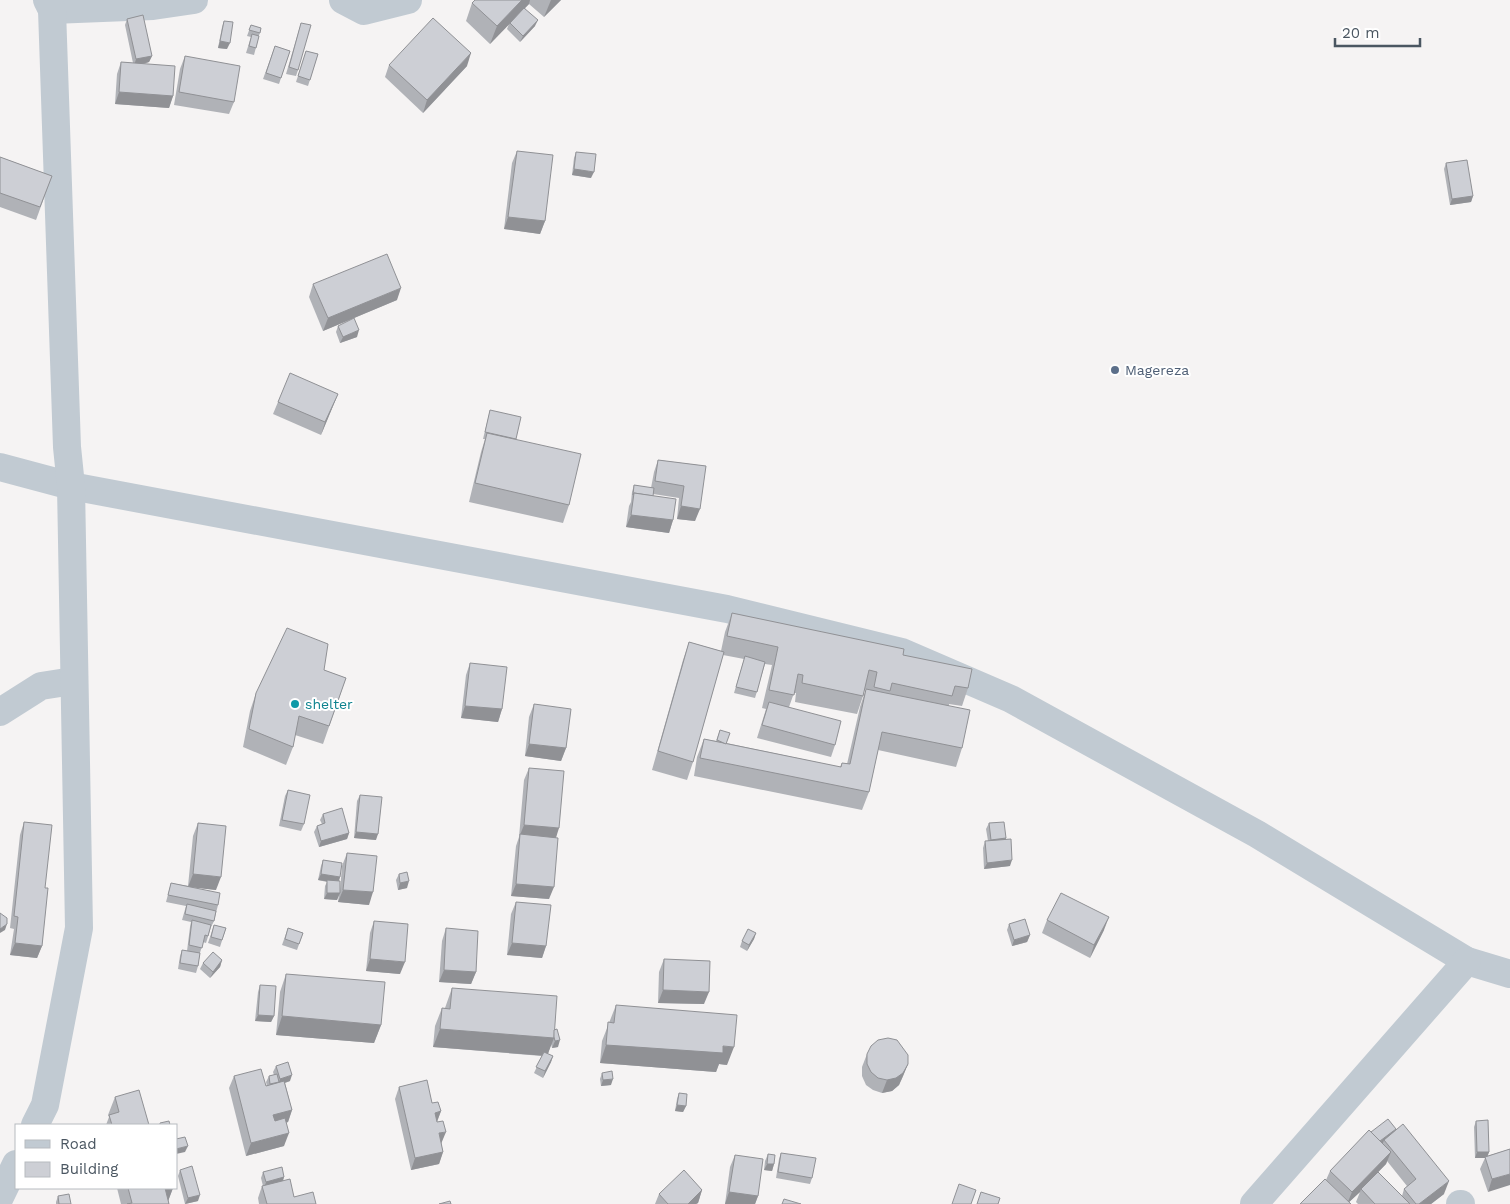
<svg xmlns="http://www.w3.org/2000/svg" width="1510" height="1204" viewBox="0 0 1510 1204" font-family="'Work Sans',sans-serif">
  <rect width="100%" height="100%" fill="#f5f3f3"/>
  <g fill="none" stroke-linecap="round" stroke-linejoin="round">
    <g stroke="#c1cad2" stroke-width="28">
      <polyline points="343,0 364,11 408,0"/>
      <polyline points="52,10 153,6 194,0"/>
      <polyline points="0,467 71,486 727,609 902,652 1011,699 1257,834 1467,961 1510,974"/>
      <polyline points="0,712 41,686 73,681"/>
      <polyline points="35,1125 45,1105 79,928 71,486 67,447 52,10 47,0"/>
      <polyline points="0,1197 16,1164"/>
      <polyline points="1254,1204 1467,961"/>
      <polyline points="1460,1204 1461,1204"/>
    </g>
  </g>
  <g fill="#b0b2b7" fill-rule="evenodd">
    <polygon points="475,0 561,0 544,17 529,4 525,8 535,26 520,42 507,29 509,24 490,44 466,21 472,3"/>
    <polygon points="127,19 152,56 149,62 144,64 173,96 169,108 115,104 117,74 121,62 133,63 125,25"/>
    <polygon points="224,21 227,49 218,48 222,27"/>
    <polygon points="301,23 298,70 296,76 286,74"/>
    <polygon points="251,25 261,28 254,55 246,53 251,37 247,36"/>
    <polygon points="275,46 290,51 279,84 263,79"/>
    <polygon points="306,51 318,54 308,86 296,82"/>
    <polygon points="185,56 234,102 229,114 174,105 180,69"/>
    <polygon points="389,65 467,66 423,113 385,77"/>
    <polygon points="517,151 545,221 540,234 504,229 512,163"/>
    <polygon points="576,152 591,178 572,175 574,158"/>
    <polygon points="0,157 52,176 36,220 0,207"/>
    <polygon points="1446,163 1473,196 1471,202 1450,205 1444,169"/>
    <polygon points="313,284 397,300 323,331 309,297"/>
    <polygon points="338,326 357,337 340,343 336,332"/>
    <polygon points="338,394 321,435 273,414 278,402"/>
    <polygon points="490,410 569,505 563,523 469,502 481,452 485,439 483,439"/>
    <polygon points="658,460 706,466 695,521 677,519 679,498 653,494 653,496 673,520 669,533 626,527 629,506 631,502 632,492 634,485 651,488 654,472"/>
    <polygon points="732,613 903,655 968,688 962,706 949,704 949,706 962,748 956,767 878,750 869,792 862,810 694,776 697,757 704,739 716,741 720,730 726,743 840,767 842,763 847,764 860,707 866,689 865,689 863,696 857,714 795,702 796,693 794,693 789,707 835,745 831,757 757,738 766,709 762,708 772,665 765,664 755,698 734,693 744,659 723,655 693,762 687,780 652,770 683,660 689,642 721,651 725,632"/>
    <polygon points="470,663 502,709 498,722 461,718 466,675"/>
    <polygon points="324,670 346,678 323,744 295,735 293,747 286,765 243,747 250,711 256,693"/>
    <polygon points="534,704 566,748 561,761 525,756 529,717"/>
    <polygon points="529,768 556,837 549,899 511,896 516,846 519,837 524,780"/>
    <polygon points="288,790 304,824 301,831 279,826 285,796"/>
    <polygon points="360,795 376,840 354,838 357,801"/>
    <polygon points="323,814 349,833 347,839 319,847 314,832 317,826 322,824 320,820"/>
    <polygon points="24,822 45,888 42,946 37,958 10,955 14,929 10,928 20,835"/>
    <polygon points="198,823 216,890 194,887 218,905 214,921 211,927 206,943 203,942 200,953 198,966 196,973 178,969 180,956 182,950 187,951 190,927 191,922 182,920 186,906 166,902 171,883 188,886 193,836"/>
    <polygon points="989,823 1006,838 1005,840 1010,866 984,869 983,848 985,841 988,841 986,829"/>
    <polygon points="347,853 369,905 338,902 339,894 337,900 324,899 325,886 327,882 318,880 321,866 323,860 340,877 339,881 340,891 342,866"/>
    <polygon points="399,874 407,888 398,890 396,880"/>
    <polygon points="516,902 546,946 542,958 507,955 511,914"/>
    <polygon points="1047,920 1104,930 1090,958 1042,933"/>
    <polygon points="374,921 400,974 366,971 370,933"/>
    <polygon points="1009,924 1030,935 1027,942 1012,946 1007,930"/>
    <polygon points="214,925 226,928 220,947 208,943"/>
    <polygon points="288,928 303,933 297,950 282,945"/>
    <polygon points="446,928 476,972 471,984 439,982 442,941"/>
    <polygon points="756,933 754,939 747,951 740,947 742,941"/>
    <polygon points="664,959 704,1004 658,1003 659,972"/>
    <polygon points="222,960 220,967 210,978 200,969 203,963"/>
    <polygon points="286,974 381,1025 374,1043 276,1035 280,992"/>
    <polygon points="260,985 274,1016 271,1022 255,1021 258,992"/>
    <polygon points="452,988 554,1030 558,1047 552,1048 551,1044 548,1054 553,1056 551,1062 543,1078 534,1073 542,1056 433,1047 435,1026 442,1008 445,1008"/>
    <polygon points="616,1005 727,1065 719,1064 716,1072 600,1063 602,1041"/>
    <polygon points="867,1054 908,1064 903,1076 899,1085 892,1091 882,1093 873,1090 866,1085 862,1076 862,1067"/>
    <polygon points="276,1066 290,1081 285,1083 292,1110 288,1122 286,1123 284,1146 246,1156 229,1088 234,1076 267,1086 266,1082 269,1076 274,1075 273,1072"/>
    <polygon points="602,1073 611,1085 601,1086 600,1079"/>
    <polygon points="399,1087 432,1103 441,1111 437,1122 443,1152 439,1164 411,1170 395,1099"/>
    <polygon points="679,1093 686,1106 683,1112 675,1111 677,1099"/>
    <polygon points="115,1097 149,1125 106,1125 109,1117 108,1115"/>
    <polygon points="1476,1121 1489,1152 1487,1156 1510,1149 1488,1192 1480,1169 1485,1158 1475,1158 1474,1127"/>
    <path d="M1395,1131L1444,1194L1431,1204H1358L1356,1202L1360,1192L1349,1202L1326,1180L1330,1171L1371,1132ZM1387,1161L1407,1186L1404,1189L1402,1196L1378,1172L1386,1164Z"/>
    <polygon points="781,1153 812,1178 810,1184 776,1178 779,1159"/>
    <polygon points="768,1154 774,1164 772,1171 764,1170 765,1161"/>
    <polygon points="735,1155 758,1196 755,1204 725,1204 730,1167"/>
    <polygon points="180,1170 198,1201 185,1204 178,1176"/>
    <polygon points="263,1172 284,1177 283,1180 294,1197 316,1204 259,1204 258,1198 262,1186 263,1186 261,1178"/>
    <polygon points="117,1188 173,1188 168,1201 169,1204 121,1204"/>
    <polygon points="702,1190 698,1203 696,1204 655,1204 659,1194"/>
    <polygon points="58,1196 71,1204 56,1204 56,1202"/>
  </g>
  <g fill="#909195">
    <polygon points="522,0 530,0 529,4 490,44 497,26"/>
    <polygon points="551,0 561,0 544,17"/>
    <polygon points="538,20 535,26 520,42 523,36"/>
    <polygon points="220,41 230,43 227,49 218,48"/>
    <polygon points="471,53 467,66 423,113 427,100"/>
    <polygon points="152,56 149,62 134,66 136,59"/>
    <polygon points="119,92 173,96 169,108 115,104"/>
    <polygon points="574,169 594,172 591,178 572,175"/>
    <polygon points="1473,196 1471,202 1450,205 1452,199"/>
    <polygon points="508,217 545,221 540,234 504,229"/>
    <polygon points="401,288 397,300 323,331 328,318"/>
    <polygon points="359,330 357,337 340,343 343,337"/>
    <polygon points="338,394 333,406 321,435 325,422"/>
    <polygon points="681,506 700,509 695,521 677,519"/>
    <polygon points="631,515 673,520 669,533 626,527"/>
    <polygon points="465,706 502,709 498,722 461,718"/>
    <polygon points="529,744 566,748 561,761 525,756"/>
    <polygon points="524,825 559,828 555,841 520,835"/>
    <polygon points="356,832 378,834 376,840 354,838"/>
    <polygon points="349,833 347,839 319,847 321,841"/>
    <polygon points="1006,838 1004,844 988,846 991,840"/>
    <polygon points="1012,860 1010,866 984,869 987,863"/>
    <polygon points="193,874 221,877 216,890 188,887"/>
    <polygon points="321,874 340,877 338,883 318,880"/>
    <polygon points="409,881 407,888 398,890 400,883"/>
    <polygon points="516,884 554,887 549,899 511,896"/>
    <polygon points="343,890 373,892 369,905 338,902"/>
    <polygon points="327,893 340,893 337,900 324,899"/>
    <polygon points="1109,917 1104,930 1090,958 1094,945"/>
    <polygon points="7,924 5,930 0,933 0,929"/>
    <polygon points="756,933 754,939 747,951 749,945"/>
    <polygon points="1030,935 1027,942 1012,946 1014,940"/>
    <polygon points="15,943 42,946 37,958 10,955"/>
    <polygon points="512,943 546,946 542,958 507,955"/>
    <polygon points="370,959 405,962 400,974 366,971"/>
    <polygon points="222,960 220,967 210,978 213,972"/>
    <polygon points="444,970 476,972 471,984 439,982"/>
    <polygon points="663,990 709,992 704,1004 658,1003"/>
    <polygon points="258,1015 274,1016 271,1022 255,1021"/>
    <polygon points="282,1016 381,1025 374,1043 276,1035"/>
    <polygon points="440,1029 554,1038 547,1056 433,1047"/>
    <polygon points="560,1040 558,1047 552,1048 555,1041"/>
    <polygon points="606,1045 723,1046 734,1047 727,1065 719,1064 716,1072 600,1063"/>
    <polygon points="553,1056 551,1062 543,1078 545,1071"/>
    <polygon points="908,1064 903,1076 899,1085 892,1091 882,1093 887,1080"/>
    <polygon points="292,1075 290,1081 278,1085 268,1090 270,1084 279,1082 280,1079"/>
    <polygon points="613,1079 611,1085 601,1086 603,1080"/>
    <polygon points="677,1105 686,1106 683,1112 675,1111"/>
    <polygon points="292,1110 288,1122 269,1127 273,1115"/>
    <polygon points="441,1111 436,1124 435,1113"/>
    <polygon points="1396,1129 1394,1135 1384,1140 1383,1143 1375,1149 1378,1143"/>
    <polygon points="446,1132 441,1144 439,1133"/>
    <polygon points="289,1133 284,1146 246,1156 251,1143"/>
    <polygon points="188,1146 185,1152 176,1154 176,1149"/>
    <polygon points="443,1152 439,1164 411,1170 415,1158"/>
    <polygon points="1391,1152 1386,1164 1361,1190 1361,1189 1360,1192 1347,1204 1352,1192"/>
    <polygon points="1477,1152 1489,1152 1487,1158 1475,1158"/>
    <polygon points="767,1164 774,1164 772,1171 764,1170"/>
    <polygon points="1510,1174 1510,1185 1488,1192 1492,1179"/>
    <polygon points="284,1177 282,1184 264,1189 266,1182"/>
    <polygon points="1449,1181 1444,1194 1431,1204 1419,1204"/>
    <polygon points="165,1188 173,1188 167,1204"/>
    <polygon points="702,1190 698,1203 696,1204 688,1204"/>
    <polygon points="729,1192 758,1196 755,1204 725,1204"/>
    <polygon points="200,1195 198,1201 185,1204 188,1198"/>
  </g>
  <g fill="#cdcfd5" stroke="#909195">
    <polygon points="475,0 522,0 497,26 472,3"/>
    <polygon points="524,8 538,20 523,36 510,23"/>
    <polygon points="143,15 152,56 136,59 127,19"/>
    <polygon points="433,18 471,53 427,100 389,65"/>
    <polygon points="224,21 233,22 230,43 220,41"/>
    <polygon points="301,23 311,25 298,70 289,67"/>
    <polygon points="251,25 261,28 260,33 249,30"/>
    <polygon points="252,34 259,36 256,48 249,46"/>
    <polygon points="275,46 290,51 281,78 266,73"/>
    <polygon points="306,51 318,54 310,80 298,76"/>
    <polygon points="185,56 240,66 234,102 179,92"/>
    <polygon points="121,62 175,66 173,96 119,92"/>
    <polygon points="517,151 553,155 545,221 508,217"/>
    <polygon points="576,152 596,154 594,172 574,169"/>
    <polygon points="0,157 52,176 40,207 0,193"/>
    <polygon points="1467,160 1473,196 1452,199 1446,163"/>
    <polygon points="387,254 401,288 328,318 313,284"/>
    <polygon points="354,318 359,330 343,337 338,326"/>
    <polygon points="290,373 338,394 325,422 278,402"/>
    <polygon points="490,410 521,417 516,439 485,432"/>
    <polygon points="487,433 581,454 569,505 475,483"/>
    <polygon points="658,460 706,466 700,509 681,506 684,486 655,481"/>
    <polygon points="634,485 654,488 653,496 634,493 633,495"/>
    <polygon points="634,493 676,499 673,520 631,515"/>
    <polygon points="732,613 904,649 903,655 972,669 968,688 955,686 952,696 892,683 890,691 874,687 877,672 869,670 863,696 802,683 803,675 798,674 794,695 769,690 778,647 727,636"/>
    <polygon points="287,628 328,644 324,670 346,678 329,726 299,716 293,747 249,729 256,693"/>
    <polygon points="689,642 724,652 693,762 658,751"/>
    <polygon points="745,656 765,662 757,692 736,687"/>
    <polygon points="470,663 507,667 502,709 465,706"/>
    <polygon points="866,689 970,710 962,748 882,732 869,792 700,758 704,739 841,767 842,763 850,764"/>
    <polygon points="769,702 841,721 835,745 762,725"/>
    <polygon points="534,704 571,709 566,748 529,744"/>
    <polygon points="720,730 730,733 726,744 717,740"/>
    <polygon points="529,768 564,771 559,828 524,825"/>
    <polygon points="288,790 310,795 304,824 282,820"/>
    <polygon points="360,795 382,797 378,834 356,832"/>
    <polygon points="342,808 349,833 321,841 317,826 325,823 323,814"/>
    <polygon points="24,822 52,825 45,888 48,888 42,946 15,943 18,917 14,916"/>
    <polygon points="1004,822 1006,838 991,840 989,823"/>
    <polygon points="198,823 226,826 221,877 193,874"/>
    <polygon points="520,834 558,838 554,887 516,884"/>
    <polygon points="1011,839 1012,860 987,863 985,841"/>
    <polygon points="347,853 377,856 373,892 343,890"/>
    <polygon points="323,860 342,863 340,877 321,874"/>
    <polygon points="407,872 409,881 400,883 399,874"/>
    <polygon points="327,880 340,881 340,893 327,893"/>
    <polygon points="171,883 220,893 218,905 168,895"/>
    <polygon points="1061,893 1109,917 1094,945 1047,920"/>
    <polygon points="516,902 551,905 546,946 512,943"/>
    <polygon points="187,904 216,911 214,921 185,914"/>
    <polygon points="0,913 7,918 7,924 0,929"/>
    <polygon points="1025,919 1030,935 1014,940 1009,924"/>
    <polygon points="192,920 211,925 208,936 205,935 202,948 189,945"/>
    <polygon points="374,921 408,924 405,962 370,959"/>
    <polygon points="214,925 226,928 222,940 211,937"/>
    <polygon points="288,928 303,933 299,944 285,939"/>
    <polygon points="446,928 478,931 476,972 444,970"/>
    <polygon points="748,929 756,933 749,945 742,941"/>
    <polygon points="182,950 200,953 198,966 180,963"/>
    <polygon points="213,952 222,960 213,972 203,963"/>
    <polygon points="664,959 710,961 709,992 663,990"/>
    <polygon points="286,974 385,982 381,1025 282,1016"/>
    <polygon points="260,985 276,986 274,1016 258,1015"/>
    <polygon points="452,988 557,996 554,1038 440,1029 442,1008 450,1009"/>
    <polygon points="616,1005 737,1015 734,1047 723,1046 723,1053 606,1045 608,1022 614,1023"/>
    <polygon points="557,1029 560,1040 555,1041 554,1037 554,1030"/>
    <polygon points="888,1038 897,1040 908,1055 908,1064 903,1073 896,1078 887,1080 878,1078 871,1072 867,1064 867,1054 871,1046 878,1040"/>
    <polygon points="544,1052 553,1056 545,1071 536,1067"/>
    <polygon points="288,1062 292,1075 280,1079 276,1066"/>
    <polygon points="261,1069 266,1086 284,1081 292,1110 273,1115 275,1121 285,1118 289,1133 251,1143 234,1076"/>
    <polygon points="612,1071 613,1079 603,1080 602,1073"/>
    <polygon points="277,1074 279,1082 270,1084 269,1076"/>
    <polygon points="427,1080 432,1103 438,1102 441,1111 435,1113 437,1122 443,1121 446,1132 439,1133 443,1152 415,1158 399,1087"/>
    <polygon points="139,1090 149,1125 112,1125 109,1115 119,1112 115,1097"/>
    <polygon points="679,1093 687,1094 686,1106 677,1105"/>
    <polygon points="1388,1119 1396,1129 1380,1141 1371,1132"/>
    <polygon points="1488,1120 1489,1152 1477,1152 1476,1121"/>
    <polygon points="169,1121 170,1125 160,1125 160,1123"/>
    <polygon points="1403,1124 1449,1181 1419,1204 1416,1204 1404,1189 1416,1179 1384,1140"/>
    <polygon points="1369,1130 1391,1152 1352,1192 1330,1171"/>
    <polygon points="185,1137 188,1146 176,1149 176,1139"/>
    <polygon points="1510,1149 1510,1174 1492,1179 1485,1157"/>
    <polygon points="781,1153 816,1158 812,1178 778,1172"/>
    <polygon points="768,1154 775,1155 774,1164 767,1164"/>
    <polygon points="735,1155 763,1159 758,1196 729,1192"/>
    <polygon points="192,1166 200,1195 188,1198 180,1170"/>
    <polygon points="282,1167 284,1177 266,1182 263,1172"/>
    <polygon points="684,1170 702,1190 688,1204 668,1204 659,1194"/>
    <polygon points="1378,1172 1410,1204 1375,1204 1361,1189"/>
    <polygon points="290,1179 294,1197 313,1192 316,1204 267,1204 262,1186"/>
    <polygon points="1325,1179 1351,1204 1300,1204"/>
    <polygon points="959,1184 976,1190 971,1204 952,1204"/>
    <polygon points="128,1188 167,1188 165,1188 169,1204 127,1204 132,1203"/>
    <polygon points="981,1192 1000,1198 998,1204 977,1204"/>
    <polygon points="69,1194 71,1204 59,1204 58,1196"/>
    <polygon points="784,1199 801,1204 782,1204"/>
    <polygon points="450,1201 451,1204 439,1204"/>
  </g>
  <circle fill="#5c6f8a" stroke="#fff" stroke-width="2" cx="1115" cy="370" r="5"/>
  <circle fill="#0f9aa8" stroke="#fff" stroke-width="2" cx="295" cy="704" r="5"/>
  <g text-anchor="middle" stroke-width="4" stroke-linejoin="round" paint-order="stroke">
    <g font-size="14" fill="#4e5e75" stroke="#fff" text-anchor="start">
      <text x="1125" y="375">Magereza</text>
    </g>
    <g font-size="14" fill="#0d838f" stroke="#fff" text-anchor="start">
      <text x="305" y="709">shelter</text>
    </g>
  </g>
  <rect x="15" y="1124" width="162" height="65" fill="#ffffff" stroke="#b7bbc0"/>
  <rect x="25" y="1140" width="25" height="8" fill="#c1cad2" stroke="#b7bbc0"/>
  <text x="60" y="1149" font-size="15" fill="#4a5661">Road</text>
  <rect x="25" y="1162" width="25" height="15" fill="#cdcfd5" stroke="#b7bbc0"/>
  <text x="60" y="1174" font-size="15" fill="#4a5661">Building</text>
  <path d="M1335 38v8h85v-8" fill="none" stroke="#4a5661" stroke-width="2.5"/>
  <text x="1342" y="38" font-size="15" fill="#4a5661" stroke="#ffffff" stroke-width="4" paint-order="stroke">20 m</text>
</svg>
